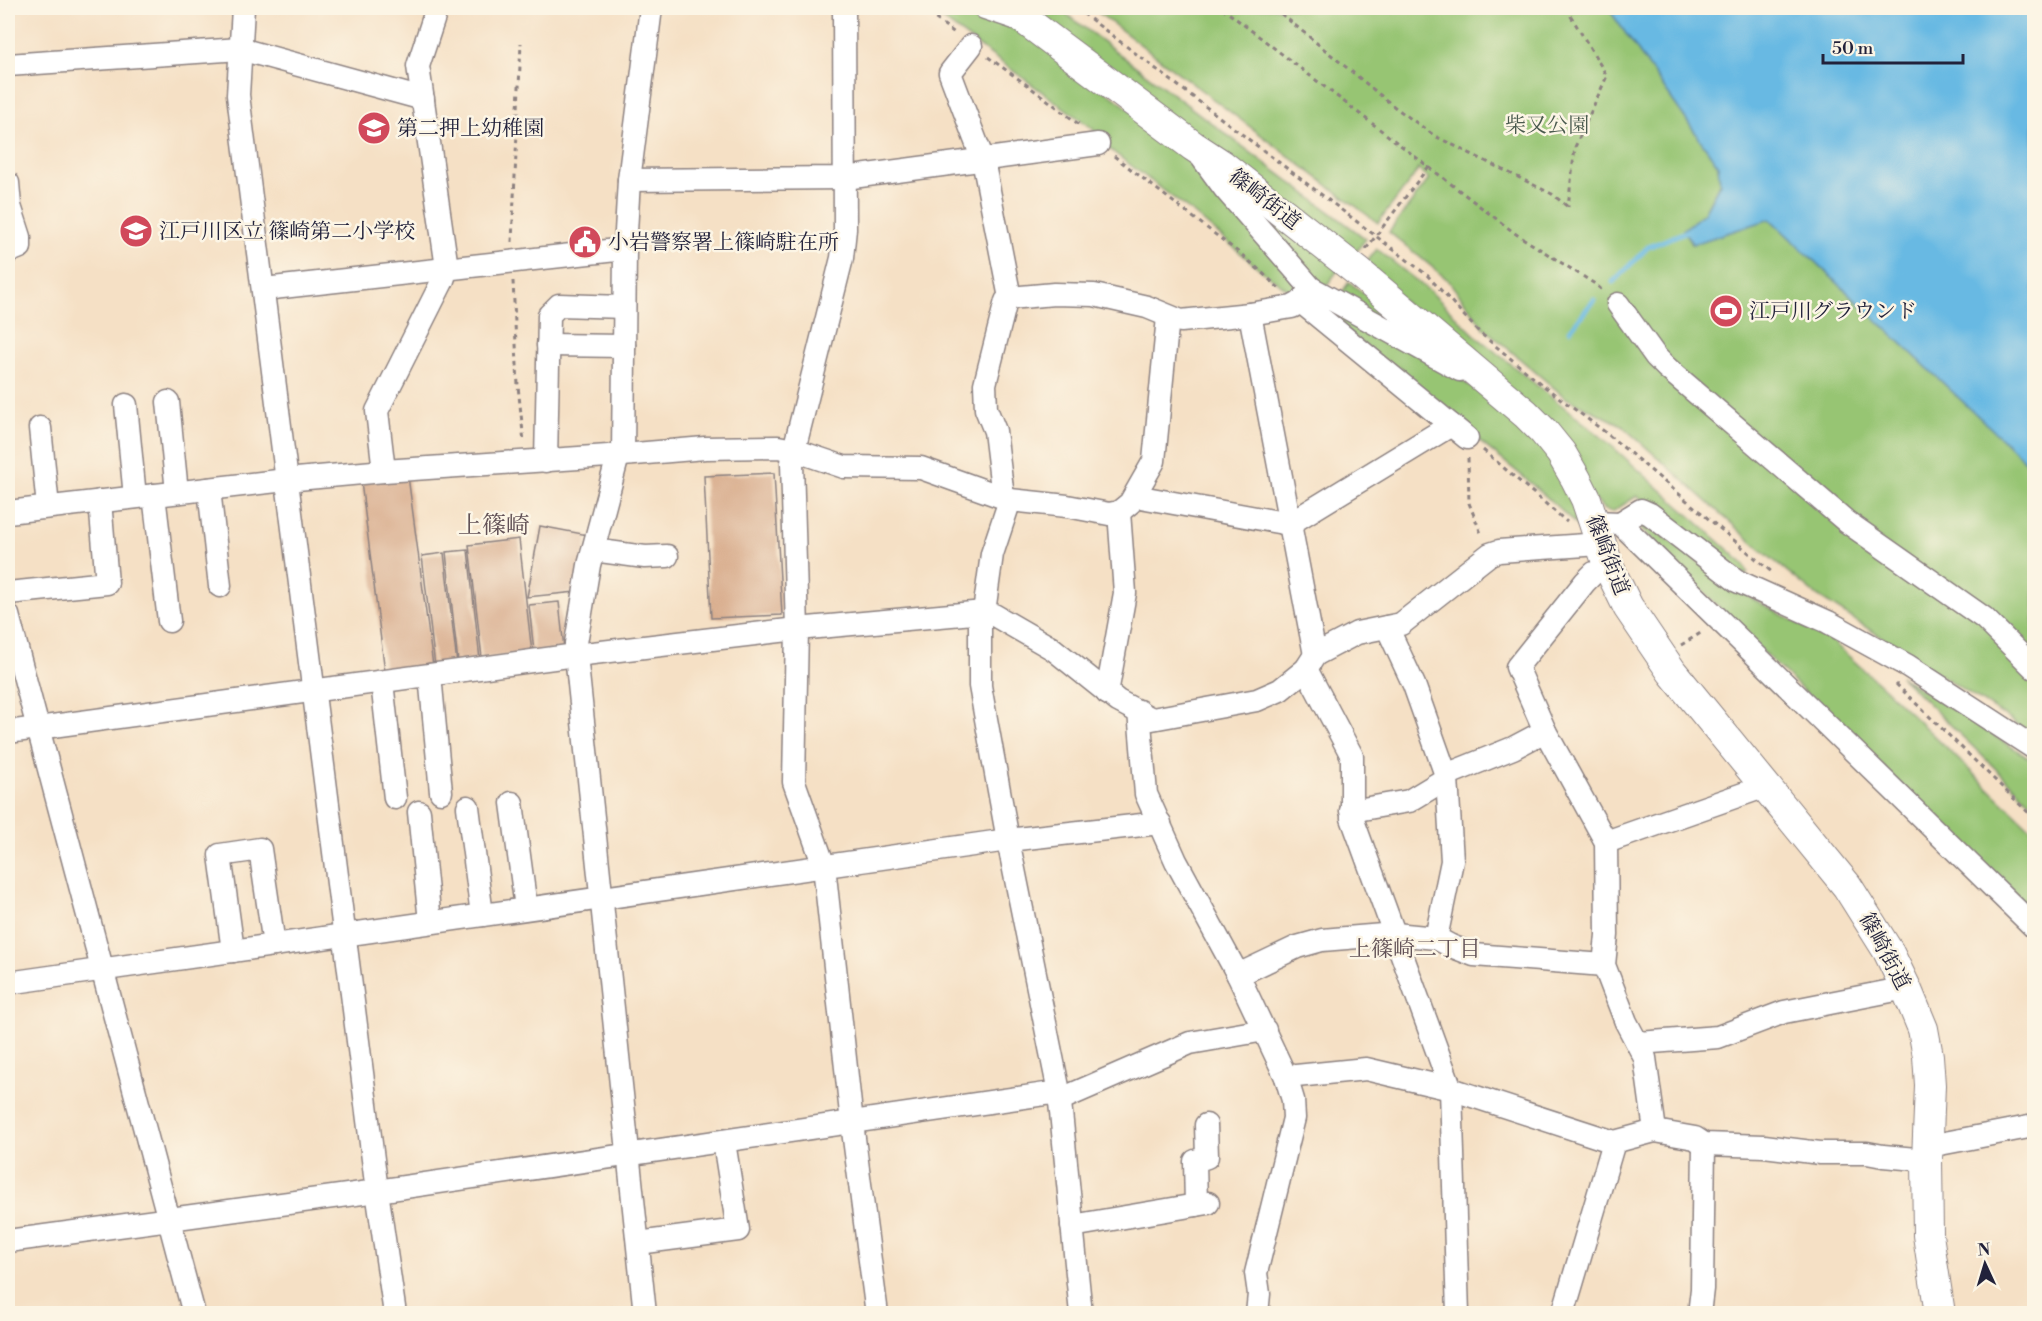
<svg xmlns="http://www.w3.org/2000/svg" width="2042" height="1321" viewBox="0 0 2042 1321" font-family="'Libre Bodoni','Noto Serif JP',serif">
  <rect width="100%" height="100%" fill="#fcf5e5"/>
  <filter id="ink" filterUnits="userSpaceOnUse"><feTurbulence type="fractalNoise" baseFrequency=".0167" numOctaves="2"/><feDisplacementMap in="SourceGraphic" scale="12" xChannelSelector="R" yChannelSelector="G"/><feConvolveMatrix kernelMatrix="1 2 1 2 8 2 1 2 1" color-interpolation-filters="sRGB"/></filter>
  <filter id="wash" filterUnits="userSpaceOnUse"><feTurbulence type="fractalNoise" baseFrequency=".008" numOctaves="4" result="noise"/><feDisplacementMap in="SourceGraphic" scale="24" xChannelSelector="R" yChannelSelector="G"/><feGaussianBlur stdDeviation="1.35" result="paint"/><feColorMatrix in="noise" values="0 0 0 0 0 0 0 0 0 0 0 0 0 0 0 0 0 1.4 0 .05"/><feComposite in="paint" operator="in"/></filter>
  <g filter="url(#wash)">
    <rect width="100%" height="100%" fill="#f5e0c5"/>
    <g fill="#97c573" stroke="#5c7457" stroke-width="1.5">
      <polygon points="927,8 975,8 1045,46 1163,134 1221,192 1296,285 1293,293 1262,271 1193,213 1103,144 1093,129"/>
      <polygon points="1028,8 1058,8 1366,239 1354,254"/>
      <polygon points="1092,8 1608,8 1718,165 1720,182 1704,213 1683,230 1692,244 1770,219 2034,469 2034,735 1817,596 1760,549 1620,424 1566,398 1485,329 1448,280 1389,232 1429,179 1418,169 1417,172 1378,223"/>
      <polygon points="1229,183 1339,269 1324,289"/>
      <polygon points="1377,249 1433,294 1477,337 1605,440 1733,554 1744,565 1748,573 1745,575 1637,496 1612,512 1604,509 1366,263"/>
      <polygon points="1349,282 1441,354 1338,298"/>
      <path d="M1317,304L1435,363L1498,404L1523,424L1566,479L1582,531C1533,480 1475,440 1421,394C1386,365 1352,334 1317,304Z"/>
      <polygon points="1638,525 1650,526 1731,587 1834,643 1885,689 2034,832 2034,912 1772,661"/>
      <polygon points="1900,676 2034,761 2034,806"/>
    </g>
    <polygon fill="#68b9e3" stroke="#456e8f" stroke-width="1.5" points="1608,8 2034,8 2034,469 1770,219 1693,244 1683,230 1704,213 1720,183 1718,165"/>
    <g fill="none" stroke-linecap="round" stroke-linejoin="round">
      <g stroke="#68b9e3" stroke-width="5">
        <polyline points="1613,282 1648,247 1690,230"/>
        <polyline points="1570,330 1594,300"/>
      </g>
    </g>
    <g id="blocks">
      <g fill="#d8ac8c">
        <polygon points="774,473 782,615 711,618 704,476"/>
        <polygon points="408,476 433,666 385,672 361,482"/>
        <polygon points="540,526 588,535 576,592 527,597"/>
        <polygon points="519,539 532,653 482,658 469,545"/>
        <polygon points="468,550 480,660 458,662 446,552"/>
        <polygon points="444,553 457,664 435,666 422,556"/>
        <polygon points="559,602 564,649 534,652 529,605"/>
      </g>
    </g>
  </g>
  <g filter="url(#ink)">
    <use href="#blocks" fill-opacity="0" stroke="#8c8180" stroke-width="1.5"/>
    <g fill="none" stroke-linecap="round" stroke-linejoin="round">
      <defs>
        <g id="minor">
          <polyline points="243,8 238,95 377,1191 395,1314"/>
          <polyline points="844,8 845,229 842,258 794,450 792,463 797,629 794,782 824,866 852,1123 877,1314"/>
          <polyline points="985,8 1024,21"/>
          <polyline points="971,46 950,73 983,160 1010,298 1006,301 985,384 986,409 995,431 1003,497"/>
          <polyline points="8,65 240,49 423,99"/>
          <polyline points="1203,159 1225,189 1311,288 1460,370"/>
          <polyline points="629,180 845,178 1098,144"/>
          <polyline points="8,183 10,206 20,237 20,247 8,252"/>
          <polyline points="264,289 625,249"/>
          <polyline points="1010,298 1054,294 1094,295 1147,307 1181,321 1250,314 1292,307 1301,302 1311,288"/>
          <polyline points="1301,302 1467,438"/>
          <polyline points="1618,304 1656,357 1667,368 1847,522 1984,618 2034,668"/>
          <polyline points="1250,314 1315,655"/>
          <polyline points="548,345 624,346"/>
          <polyline points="168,402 177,492"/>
          <polyline points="126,405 135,497"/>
          <polyline points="40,428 48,507"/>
          <polyline points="623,455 625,249 629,180 651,8"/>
          <polyline points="618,456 589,565 576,643 576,655 645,1314"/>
          <polyline points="546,461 549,315 559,305 624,307"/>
          <polyline points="384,471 377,411 443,280 447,268 418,66 437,8"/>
          <polyline points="209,489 220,586"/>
          <polyline points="154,495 169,621"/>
          <polyline points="1135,496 1289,524 1451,425"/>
          <polyline points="8,512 286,480 384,471 623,455 705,448 778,447 794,450 844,467 921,468 1010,500 1067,506 1109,514 1119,512 1130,503 1154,461 1168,317"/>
          <polyline points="1594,522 1620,523 2034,927"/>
          <polyline points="1620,523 1641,510 1650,514 1737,581 1828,622 1908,666 2034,748"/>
          <polyline points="593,550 645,557 667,556"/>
          <polyline points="1609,568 1594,573 1585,582 1517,667 1545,731 1606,842 1607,935 1604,965 1626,1022 1645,1058 1655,1131"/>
          <polyline points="8,593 107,583 100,501"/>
          <polyline points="980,612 980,686 1008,840 1059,1092 1081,1314"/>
          <polyline points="984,612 992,554 1010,500"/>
          <polyline points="8,615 194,1314"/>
          <polyline points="1387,627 1414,685 1447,778 1452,861 1436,938"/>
          <polyline points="1306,669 1352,756 1352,818 1451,1089 1458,1314"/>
          <polyline points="430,675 441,792"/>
          <polyline points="382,682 395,798"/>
          <polyline points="1107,693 1125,593 1119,512"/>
          <polyline points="1139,711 1146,794 1176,861 1238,975 1286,1077 1293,1100 1294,1118 1256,1273 1259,1294 1257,1314"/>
          <polyline points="8,732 576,655 797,629 984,612 994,615 1053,649 1118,701 1152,719 1257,700 1280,690 1306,669 1315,655 1357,633 1401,624 1490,554 1499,551 1600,544"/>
          <polyline points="1446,775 1513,748 1545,731"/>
          <polyline points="512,803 526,908"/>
          <polyline points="468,807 482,915"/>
          <polyline points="1351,811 1409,801 1447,778"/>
          <polyline points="419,812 430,922"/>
          <polyline points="1606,842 1766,786"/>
          <polyline points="233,951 220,855 260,849 274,945"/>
          <polyline points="1238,975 1297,947 1322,940 1395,934 1436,938 1451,946 1474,955 1604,965"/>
          <polyline points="8,983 1008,840 1160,823"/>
          <polyline points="1639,1043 1718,1037 1784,1012 1906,988"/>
          <polyline points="1286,1077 1366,1069 1451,1089 1614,1142"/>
          <polyline points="1059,1100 1190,1043 1265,1030"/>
          <polyline points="1929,1146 2034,1126"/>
          <polyline points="1196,1205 1195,1161 1207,1157 1206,1125"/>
          <polyline points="1072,1226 1208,1203"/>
          <polyline points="8,1241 377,1191 1059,1092"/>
          <polyline points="638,1243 738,1230 724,1142"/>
          <polyline points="1563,1314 1614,1142 1655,1131 1695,1138 1704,1144 1764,1146 1820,1153 1867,1153 1883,1156 1927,1160"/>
          <polyline points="1699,1314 1702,1289 1704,1144"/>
        </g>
        <polyline id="major" points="1009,8 1193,146 1222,165 1357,271 1526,414 1544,432 1561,453 1576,479 1586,499 1609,568 1628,607 1672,672 1847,886 1888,951 1906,988 1923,1029 1928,1056 1930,1085 1927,1160 1928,1235 1940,1314"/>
      </defs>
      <use href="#minor" stroke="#8c8180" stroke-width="25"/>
      <use href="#major" stroke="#8c8180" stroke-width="32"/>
      <g stroke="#8c8180" stroke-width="3" stroke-dasharray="4.5 4.5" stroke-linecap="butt">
        <polyline points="921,8 956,34"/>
        <polyline points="1076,8 1427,275 1479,332 1541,384 1605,432 1773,573"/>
        <polyline points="1222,8 1516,234 1595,284 1603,291"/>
        <polyline points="1274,8 1396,108 1435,136 1552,194 1568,207"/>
        <polyline points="1566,8 1607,76 1575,147 1568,207"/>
        <polyline points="988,57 1045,98 1081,126"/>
        <polyline points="1114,156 1247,259 1280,289"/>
        <polyline points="512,242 521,43"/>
        <polyline points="1366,249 1429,166"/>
        <polyline points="513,281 518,386 524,442"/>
        <polyline points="1483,450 1567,522"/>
        <polyline points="1468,458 1469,503 1482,536"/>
        <polyline points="1681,645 1704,631"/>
        <polyline points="1896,684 2034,818"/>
        <polyline points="611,1306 612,1314"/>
        <polyline points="564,1311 564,1314"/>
      </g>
      <use href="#minor" stroke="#fff" stroke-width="22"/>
      <use href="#major" stroke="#fff" stroke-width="30"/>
    </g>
  </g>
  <defs>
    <symbol id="school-disc" viewBox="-11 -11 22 22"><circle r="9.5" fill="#d1495b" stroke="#fcf5e5"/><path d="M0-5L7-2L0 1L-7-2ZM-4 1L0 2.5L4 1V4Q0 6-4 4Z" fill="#fff"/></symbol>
    <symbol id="civic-disc" viewBox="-11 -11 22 22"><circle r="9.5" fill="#d1495b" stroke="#fcf5e5"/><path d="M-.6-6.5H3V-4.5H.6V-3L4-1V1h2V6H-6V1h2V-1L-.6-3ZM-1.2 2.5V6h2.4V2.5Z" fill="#fff"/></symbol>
    <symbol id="stadium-disc" viewBox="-11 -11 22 22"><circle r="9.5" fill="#d1495b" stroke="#fcf5e5"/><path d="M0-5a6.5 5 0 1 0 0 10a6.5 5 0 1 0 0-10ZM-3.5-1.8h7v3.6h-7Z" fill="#fff"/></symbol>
  </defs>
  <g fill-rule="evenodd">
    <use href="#school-disc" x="355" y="109" width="38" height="38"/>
    <use href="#school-disc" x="117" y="212" width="38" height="38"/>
    <use href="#civic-disc" x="566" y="223" width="38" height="38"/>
    <use href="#stadium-disc" x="1707" y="292" width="38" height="38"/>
  </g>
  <g text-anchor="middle" stroke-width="5" stroke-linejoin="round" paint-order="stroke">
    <g font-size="21" fill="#4b5b4f" stroke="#fcf5e5">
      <text x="1547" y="132">柴又公園</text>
    </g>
    <g font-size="21" fill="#22223b" stroke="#fcf5e5" text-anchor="start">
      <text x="397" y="135">第二押上幼稚園</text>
      <text x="159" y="238">江戸川区立 篠崎第二小学校</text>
      <text x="608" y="249">小岩警察署上篠崎駐在所</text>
      <text x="1749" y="318">江戸川グラウンド</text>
    </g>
    <g font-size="21" fill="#22223b" stroke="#fcf5e5">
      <text transform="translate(1265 199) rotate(38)" y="7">篠崎街道</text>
      <text transform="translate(1608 555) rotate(69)" y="7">篠崎街道</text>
      <text transform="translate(1885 951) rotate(62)" y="7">篠崎街道</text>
    </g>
    <g font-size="22" fill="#625257" stroke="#fcf5e5">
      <text x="1415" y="956">上篠崎二丁目</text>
    </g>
    <g font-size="24" fill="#625257" stroke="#fcf5e5">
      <text x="494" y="533">上篠崎</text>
    </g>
  </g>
  <rect width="2042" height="1321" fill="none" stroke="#fcf5e5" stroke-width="30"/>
  <g transform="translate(1985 1264) rotate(356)" stroke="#fcf5e5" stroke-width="4.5" paint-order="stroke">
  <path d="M0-4.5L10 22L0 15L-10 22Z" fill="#22223b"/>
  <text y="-9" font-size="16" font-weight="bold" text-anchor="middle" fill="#22223b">N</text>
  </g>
  <path d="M1823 54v9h140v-9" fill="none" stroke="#22223b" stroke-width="3"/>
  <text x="1832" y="54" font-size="18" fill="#22223b" stroke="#fcf5e5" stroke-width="4.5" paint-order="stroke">50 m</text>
</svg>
